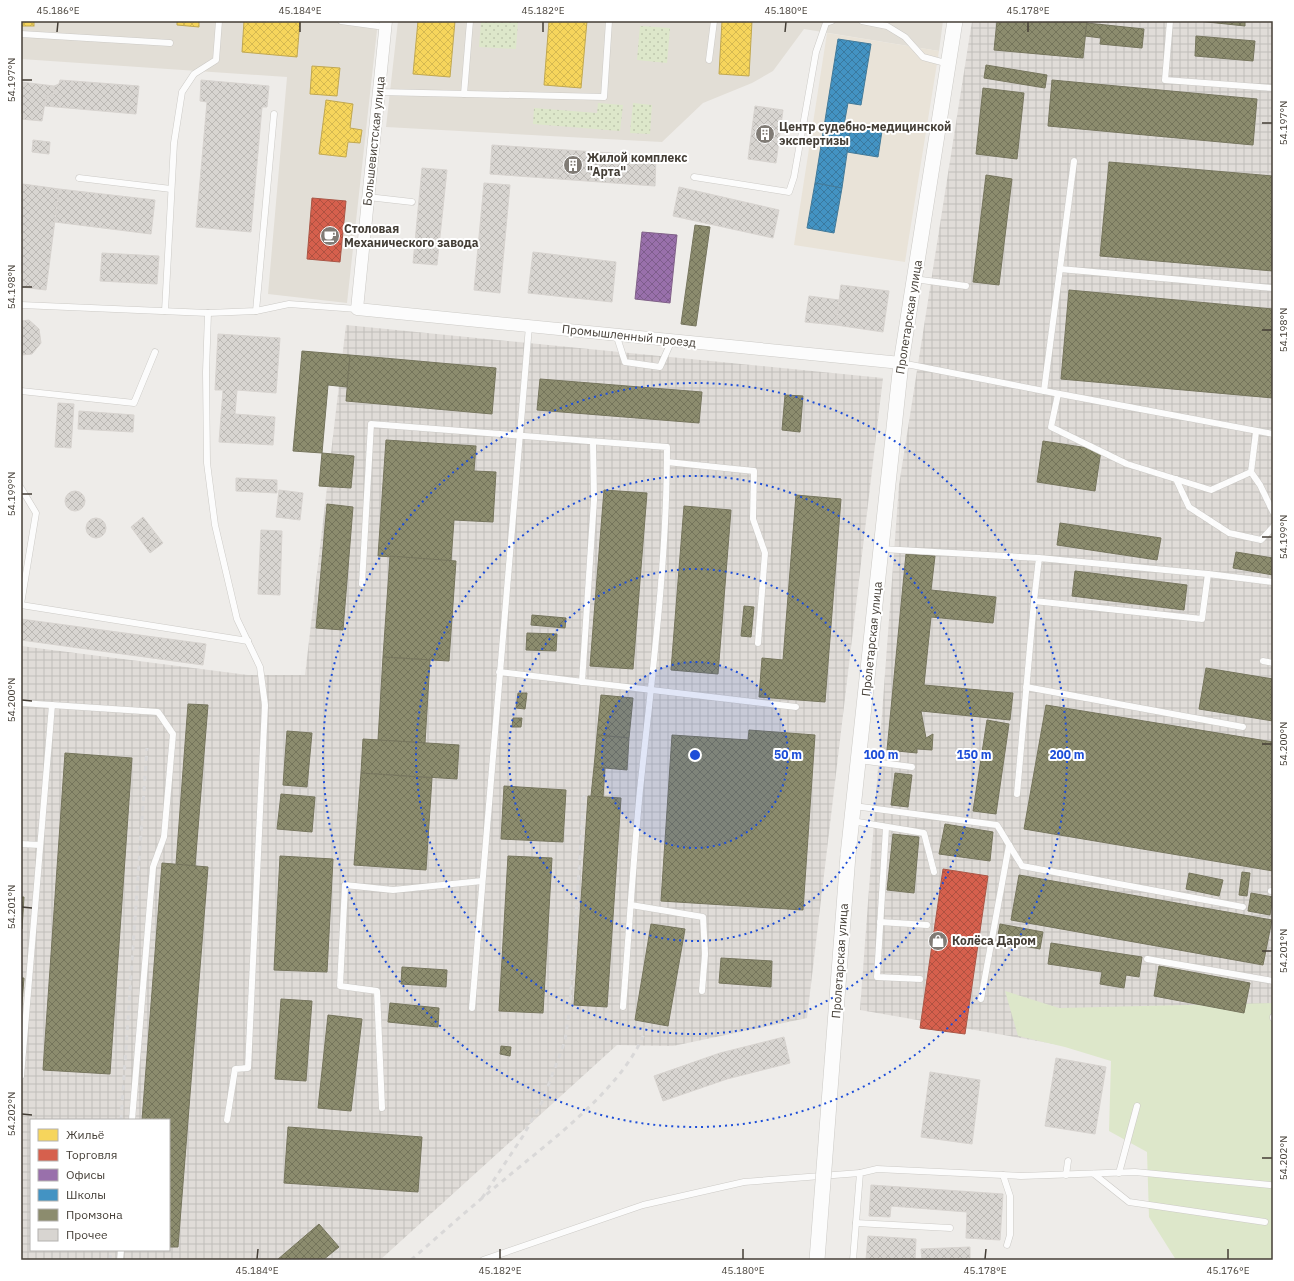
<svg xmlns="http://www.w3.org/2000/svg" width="1294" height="1281" viewBox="0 0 1294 1281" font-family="'IBM Plex Sans',sans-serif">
  <defs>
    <pattern id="industrial-grid" width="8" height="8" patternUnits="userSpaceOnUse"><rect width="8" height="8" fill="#e0dcd8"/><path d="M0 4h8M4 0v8" fill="none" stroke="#c1beba"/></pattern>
    <pattern id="park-dots" width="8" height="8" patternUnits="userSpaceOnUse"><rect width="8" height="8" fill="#dde7ca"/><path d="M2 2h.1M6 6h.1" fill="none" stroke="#bfc7ae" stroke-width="1.8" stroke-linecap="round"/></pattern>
    <pattern id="homes-cross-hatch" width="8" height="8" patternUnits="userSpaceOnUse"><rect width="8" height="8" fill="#f6d55c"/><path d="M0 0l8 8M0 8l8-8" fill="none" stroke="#d4b851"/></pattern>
    <pattern id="shops-cross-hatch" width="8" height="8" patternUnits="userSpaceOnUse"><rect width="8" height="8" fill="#d6604d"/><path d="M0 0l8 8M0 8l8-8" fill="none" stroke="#af5141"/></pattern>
    <pattern id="offices-cross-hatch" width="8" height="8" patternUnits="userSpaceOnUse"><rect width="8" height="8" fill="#9970ab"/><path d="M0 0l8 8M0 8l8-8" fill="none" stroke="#7e5d8c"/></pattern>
    <pattern id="schools-cross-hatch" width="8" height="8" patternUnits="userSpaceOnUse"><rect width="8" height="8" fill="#4393c3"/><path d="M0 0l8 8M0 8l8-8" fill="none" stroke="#3a799f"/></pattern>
    <pattern id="industry-cross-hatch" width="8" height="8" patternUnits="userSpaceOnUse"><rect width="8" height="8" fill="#8c8c6e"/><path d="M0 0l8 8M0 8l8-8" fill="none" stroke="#74745b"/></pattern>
    <pattern id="building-cross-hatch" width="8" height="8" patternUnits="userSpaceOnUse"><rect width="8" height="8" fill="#d8d5d1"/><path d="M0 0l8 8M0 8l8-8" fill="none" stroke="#bbb8b4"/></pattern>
  </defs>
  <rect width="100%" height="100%" fill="#eeece9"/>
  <g fill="#e2ded6">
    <polygon points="21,21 378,21 347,303 268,294 287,77 21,59"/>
    <polygon points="398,21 943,21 939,51 804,29 773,71 752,83 703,103 662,142 386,127"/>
  </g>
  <g fill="url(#industrial-grid)" fill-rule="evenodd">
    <polygon points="972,21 1273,21 1273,1082 860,1010 899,485"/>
    <path d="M346,325L883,378L807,1018L673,1046L617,1045L380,1260H21V646L248,675H305ZM31,1120H169V1250H31Z"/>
  </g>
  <polygon fill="#e9e3d8" points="827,33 939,51 905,262 794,245"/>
  <polygon fill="#dde7ca" points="1005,991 1059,1008 1273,1003 1273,1260 1176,1260 1149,1217 1147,1152 1109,1131 1111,1061 1065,1047 1018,1036"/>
  <g fill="url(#park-dots)">
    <polygon points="481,21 518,21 516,49 479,47"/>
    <polygon points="640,26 670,28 667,63 637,60"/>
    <polygon points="598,103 623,105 620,131 533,124 534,108 597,113"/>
    <polygon points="633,103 652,105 650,134 630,133"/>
  </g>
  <g fill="url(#homes-cross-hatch)" stroke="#c1a851">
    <rect x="21" y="21" width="13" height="5"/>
    <polygon points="177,21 199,21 199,27 177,25"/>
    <polygon points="244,21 300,21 297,57 242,52"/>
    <polygon points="418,21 455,21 450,77 413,74"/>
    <polygon points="549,21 587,21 581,88 544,85"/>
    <polygon points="722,21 752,21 749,76 719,74"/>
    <polygon points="312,66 340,68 337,96 310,94"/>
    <polygon points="326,100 353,104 350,128 362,130 360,143 348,142 346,157 319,154"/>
  </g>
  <g fill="url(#shops-cross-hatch)" stroke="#aa5646">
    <polygon points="312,198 346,201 340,262 307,259"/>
    <polygon points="943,869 988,876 965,1034 920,1028"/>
  </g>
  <polygon fill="url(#offices-cross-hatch)" stroke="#806188" points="642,232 677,235 670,303 635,299"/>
  <g fill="url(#schools-cross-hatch)" stroke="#437a99">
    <polygon points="838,39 871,44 861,105 848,103 844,125 851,126 842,188 815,183"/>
    <polygon points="851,126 882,131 878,157 847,152"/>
    <polygon points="815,183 842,188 834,233 807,228"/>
  </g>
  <g fill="url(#industry-cross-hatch)" stroke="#76755d">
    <polygon points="997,21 1087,21 1083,58 994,50"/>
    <polygon points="1198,21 1245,21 1245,26"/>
    <polygon points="1087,23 1144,29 1142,48 1100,44 1101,38 1085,36"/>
    <polygon points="1196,36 1255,41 1253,61 1195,56"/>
    <polygon points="986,65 1047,75 1045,88 984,78"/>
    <polygon points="1052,80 1257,99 1253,145 1048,126"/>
    <polygon points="983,88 1024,93 1017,159 976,154"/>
    <polygon points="1109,162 1273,176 1273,271 1100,256"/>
    <polygon points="986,175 1012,179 999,285 973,282"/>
    <polygon points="695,225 710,227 696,326 681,324"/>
    <polygon points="1069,290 1273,309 1273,398 1061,379"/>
    <polygon points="302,351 350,355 347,387 328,385 322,453 293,451"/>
    <polygon points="350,355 496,368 492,414 346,401"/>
    <polygon points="540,379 702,392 699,423 537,410"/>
    <polygon points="785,395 803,396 800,432 782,430"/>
    <polygon points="386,440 476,446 474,471 496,472 493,522 454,520 451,561 378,556"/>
    <polygon points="1043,441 1101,450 1095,491 1037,482"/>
    <polygon points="322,453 354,456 351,488 319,486"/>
    <polygon points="604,490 647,493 633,669 590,666"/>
    <polygon points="796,495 841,499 825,702 759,697 762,658 783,660"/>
    <polygon points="327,504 353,507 343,630 316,628"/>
    <polygon points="684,506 731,510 718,674 671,670"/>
    <polygon points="1060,523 1161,538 1157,560 1057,545"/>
    <polygon points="1236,552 1273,558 1273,575 1233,568"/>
    <polygon points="906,554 935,556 931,590 996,597 993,623 931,617 924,685 1013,693 1010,720 921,711 926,738 933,734 932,750 917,749 917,753 887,750"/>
    <polygon points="390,556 456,561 449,661 383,657"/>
    <polygon points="1075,571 1187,585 1184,610 1072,596"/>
    <polygon points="744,606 754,607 751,637 741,636"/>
    <polygon points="532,615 566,618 565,628 531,625"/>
    <polygon points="527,633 557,634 556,651 526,650"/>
    <polygon points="383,657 430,660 425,743 378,740"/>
    <polygon points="1206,668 1273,679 1273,721 1199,709"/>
    <polygon points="518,693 527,693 525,709 516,708"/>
    <polygon points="601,695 633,698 629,738 597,735"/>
    <polygon points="188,704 208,705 195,866 176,864"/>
    <polygon points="1046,705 1273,742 1273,871 1024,829"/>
    <polygon points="513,718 522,718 521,727 512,727"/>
    <polygon points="987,720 1009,724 996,814 973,811"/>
    <polygon points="749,730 815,735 803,910 661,901 672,735 748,740"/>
    <polygon points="287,731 312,733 307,787 283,785"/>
    <polygon points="597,735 629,738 627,770 594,767"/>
    <polygon points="363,739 459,745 457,779 361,773"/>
    <polygon points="65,753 132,758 110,1074 43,1070"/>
    <polygon points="594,767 605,768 603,797 591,796"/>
    <polygon points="361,773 432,778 426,870 354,865"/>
    <polygon points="895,773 912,775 908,807 891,805"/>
    <polygon points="504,786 566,790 563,842 501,839"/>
    <polygon points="281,794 315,797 312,832 277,829"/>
    <polygon points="588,796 621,798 607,1007 574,1005"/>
    <polygon points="945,824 993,832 990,861 939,854"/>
    <polygon points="893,834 919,837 914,893 887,890"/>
    <polygon points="280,856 333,859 327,972 274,970"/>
    <polygon points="508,856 552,858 543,1013 499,1011"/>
    <polygon points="162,863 208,867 178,1247 169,1247 169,1120 142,1120"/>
    <polygon points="1242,872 1250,873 1247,896 1239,895"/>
    <polygon points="1189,873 1223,880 1219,896 1186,889"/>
    <polygon points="1019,875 1272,920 1263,965 1011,920"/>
    <polygon points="1251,893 1273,897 1270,915 1248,911"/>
    <polygon points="21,897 24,897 22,929 21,929"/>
    <polygon points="651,924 685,929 668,1026 635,1020"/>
    <polygon points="1000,924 1043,932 1040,949 997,941"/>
    <polygon points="1051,943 1142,957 1139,977 1126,975 1124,988 1100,984 1102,972 1048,964"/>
    <polygon points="721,958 772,961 771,987 719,983"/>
    <polygon points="1159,966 1250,983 1244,1013 1154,996"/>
    <polygon points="402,967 447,970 446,987 401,984"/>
    <polygon points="21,978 24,978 21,1015"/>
    <polygon points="281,999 312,1001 306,1081 275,1079"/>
    <polygon points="390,1003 439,1008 438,1027 388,1022"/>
    <polygon points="328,1015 362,1019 351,1111 318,1108"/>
    <polygon points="501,1046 511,1047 510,1056 500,1054"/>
    <polygon points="288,1127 422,1137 418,1192 284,1183"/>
    <polygon points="319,1224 339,1247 323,1260 277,1260"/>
  </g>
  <g fill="url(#building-cross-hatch)" stroke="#d7d3cf">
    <polygon points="60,80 139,86 136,114 45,106 46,96 53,96 54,86 59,84"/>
    <polygon points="201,80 269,86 267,107 262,107 251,232 196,227 207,102 200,101"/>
    <polygon points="21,82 54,86 53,96 46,96 42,121 21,119"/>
    <polygon points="755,106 783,110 776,163 748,159"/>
    <polygon points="33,140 50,142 49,154 32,152"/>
    <polygon points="492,145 656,156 655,186 490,174"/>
    <polygon points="422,168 447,170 437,265 413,263"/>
    <polygon points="484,183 510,185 500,293 474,290"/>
    <polygon points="23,184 59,189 46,290 21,287 21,201"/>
    <polygon points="679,187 779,210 773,238 673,216"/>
    <polygon points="59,189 155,200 151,234 55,222"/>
    <polygon points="533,252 616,262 612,302 528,293"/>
    <polygon points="102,253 159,256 157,284 100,281"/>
    <polygon points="841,285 889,291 883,332 836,325"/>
    <polygon points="809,296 839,300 836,325 805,322"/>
    <polygon points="29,320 39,329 41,343 32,354 21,355 21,321"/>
    <polygon points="218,334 280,338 276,393 237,390 235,414 275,417 273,445 219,442 223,390 215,390"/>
    <polygon points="58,403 74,404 71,448 55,447"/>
    <polygon points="79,411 134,415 133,432 78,429"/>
    <polygon points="236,478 277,480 277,493 236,491"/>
    <polygon points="279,490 303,493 300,520 276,517"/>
    <circle cx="75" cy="501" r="10"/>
    <polygon points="143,517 163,543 150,553 131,527"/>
    <circle cx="96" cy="528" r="10"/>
    <polygon points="261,530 282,531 280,595 258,594"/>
    <polygon points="21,619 206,644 203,665 21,640"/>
    <polygon points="784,1037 790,1063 727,1079 663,1101 654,1076 720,1053"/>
    <polygon points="1056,1058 1106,1067 1095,1134 1045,1126"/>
    <polygon points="930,1072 980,1080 972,1144 921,1137"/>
    <polygon points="871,1185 1003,1194 1000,1240 966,1238 967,1212 891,1206 890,1217 869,1216"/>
    <polygon points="868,1236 916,1239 915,1260 866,1260"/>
    <polygon points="970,1247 970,1260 922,1260 921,1249"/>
  </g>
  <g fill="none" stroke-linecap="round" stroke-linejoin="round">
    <defs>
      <g id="service">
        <polyline points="341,21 385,27"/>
        <polyline points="862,21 887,26 905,37 923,57 949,64"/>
        <polyline points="1170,21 1165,80 1273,88"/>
        <polyline points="21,34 170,43"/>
        <polyline points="709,60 714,21"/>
        <polyline points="379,92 604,97 609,21"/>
        <polyline points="464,94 470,21"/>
        <polyline points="1074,161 1044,391 1273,434"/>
        <polyline points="694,177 789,192 794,177 816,52 826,23 832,21"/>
        <polyline points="79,178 171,189"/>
        <polyline points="368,197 412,202"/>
        <polyline points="1060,269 1273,288"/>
        <polyline points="914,279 966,286"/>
        <polyline points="21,305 208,313 256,311 289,304 357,309"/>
        <polyline points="165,311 174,143 182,92 194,74 216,60 219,21"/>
        <polyline points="256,311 274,114"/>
        <polyline points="208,313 206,372 207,463 215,525 237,619 260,667 265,705 248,1068 235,1069 227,1120"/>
        <polyline points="616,334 625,362 660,367 672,340"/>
        <polyline points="901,363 1044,391"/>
        <polyline points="21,391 134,403 155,352"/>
        <polyline points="1058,394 1051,427 1127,464 1211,490 1251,472 1256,432"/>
        <polyline points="667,462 754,471 753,519 765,553 758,643"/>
        <polyline points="1251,472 1260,485 1273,512"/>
        <polyline points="1176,479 1189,507 1229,533 1261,540 1273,527"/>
        <polyline points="21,488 36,513 21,604"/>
        <polyline points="882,549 1039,558 1034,601 1202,619 1208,574 1039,558"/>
        <polyline points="1208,574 1273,582"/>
        <path d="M362,584L371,424L667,447C667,562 652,676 640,790C633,862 629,934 623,1007"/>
        <polyline points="21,605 248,641"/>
        <polyline points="1263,661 1273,663"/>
        <polyline points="499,672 796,707"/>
        <polyline points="582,682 594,500 593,442"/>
        <polyline points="1026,687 1243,727"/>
        <polyline points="21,703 158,712 173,734 164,837 153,867 132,1120"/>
        <polyline points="859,760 912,767"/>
        <polyline points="1017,794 1034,601"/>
        <polyline points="854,806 997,825 1022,866 1243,907"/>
        <polyline points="852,821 924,833 934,872"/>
        <polyline points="886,828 877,977 920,979"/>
        <polyline points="21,844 40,845"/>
        <polyline points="1271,891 1273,891"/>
        <polyline points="631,905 703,917 705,954 702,991"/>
        <polyline points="880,922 927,925"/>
        <polyline points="1147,959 1273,981"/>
        <polyline points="981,999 1009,845"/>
        <polyline points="472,1008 529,326"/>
        <polyline points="1273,1018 1273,1017"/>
        <polyline points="21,1076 52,705"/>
        <polyline points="382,1108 377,991 340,986 345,885 393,890 482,881"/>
        <polyline points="1119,1173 1137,1106"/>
        <polyline points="1094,1174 1129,1202 1265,1222"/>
        <polyline points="1003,1175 1010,1196 1010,1235 1007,1245"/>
        <polyline points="1066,1175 1068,1161"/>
        <polyline points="856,1223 950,1228"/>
        <polyline points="120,1260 121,1250"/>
        <polyline points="483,1260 643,1205 744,1182 860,1173"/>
        <polyline points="853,1260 860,1173 877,1169 1021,1176 1135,1172 1270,1185"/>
      </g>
      <polyline id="minor" points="386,21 357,309 901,363"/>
      <polyline id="tertiary" points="848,855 901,363 955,21"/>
    </defs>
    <use href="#service" stroke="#cccac6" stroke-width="7"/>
    <use href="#minor" stroke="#cccac6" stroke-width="13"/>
    <use href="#tertiary" stroke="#cccac6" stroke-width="16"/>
    <use href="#service" stroke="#fcfcfc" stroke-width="6"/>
    <use href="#minor" stroke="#fcfcfc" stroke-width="12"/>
    <use href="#tertiary" stroke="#fcfcfc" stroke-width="15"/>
    <g stroke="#d9d8d8" stroke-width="3" stroke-dasharray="5 5" stroke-linecap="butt">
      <polyline points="121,1120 147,748"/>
      <polyline points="482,1198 523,1136 542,1102 565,1041 570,1005 584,795"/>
      <polyline points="110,1260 111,1250"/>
      <path d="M411,1260C442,1233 473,1205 505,1179C551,1140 632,1082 648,1022"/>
    </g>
    <defs>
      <polyline id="tertiary-bridge" points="817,1260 848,855"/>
    </defs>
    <use href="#tertiary-bridge" stroke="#cccac6" stroke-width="16" stroke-linecap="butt"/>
    <use href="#tertiary-bridge" stroke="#fcfcfc" stroke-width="15"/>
  </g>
  <path fill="none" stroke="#443e36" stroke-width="1.5" d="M57,32L58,22M300,32V22M543,32V22M785,32L786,22M1028,32V22M22,80H32M1262,123H1272M22,287H32M1262,330H1272M22,494H32M1262,537H1272M22,700L32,701M1262,744H1272M22,907L32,908M1262,951H1272M22,1114L32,1115M1262,1158H1272M257,1259L258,1249M500,1259V1249M743,1259V1249M985,1259L986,1249M1228,1259V1249"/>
  <circle cx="695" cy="755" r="93" fill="#1d4ed8" fill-opacity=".12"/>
  <g fill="none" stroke="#1d4ed8" stroke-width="2" stroke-dasharray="2 4">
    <circle cx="695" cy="755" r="93"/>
    <circle cx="695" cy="755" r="186"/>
    <circle cx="695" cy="755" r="279"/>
    <circle cx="695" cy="755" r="372"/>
  </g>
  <defs>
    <symbol id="building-disc" viewBox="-11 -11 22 22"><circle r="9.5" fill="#807b75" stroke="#fff"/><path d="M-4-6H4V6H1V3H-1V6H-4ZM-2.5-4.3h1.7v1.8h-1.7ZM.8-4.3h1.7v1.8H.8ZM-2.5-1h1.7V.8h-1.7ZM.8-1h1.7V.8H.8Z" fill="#fff"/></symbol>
    <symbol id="cafe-disc" viewBox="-11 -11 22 22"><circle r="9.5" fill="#807b75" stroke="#fff"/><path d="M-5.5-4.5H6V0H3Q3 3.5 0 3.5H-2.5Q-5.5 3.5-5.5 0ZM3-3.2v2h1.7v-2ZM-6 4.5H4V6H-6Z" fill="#fff"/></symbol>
    <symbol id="shop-disc" viewBox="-11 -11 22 22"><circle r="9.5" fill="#807b75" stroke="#fff"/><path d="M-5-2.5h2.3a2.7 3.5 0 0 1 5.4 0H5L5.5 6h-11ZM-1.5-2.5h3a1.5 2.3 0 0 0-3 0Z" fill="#fff"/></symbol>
  </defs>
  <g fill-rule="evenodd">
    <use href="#building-disc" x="754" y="123" width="22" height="22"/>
    <use href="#building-disc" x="562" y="154" width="22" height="22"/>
    <use href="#cafe-disc" x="319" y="225" width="22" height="22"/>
    <use href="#shop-disc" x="927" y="930" width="22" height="22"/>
  </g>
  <g text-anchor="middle" stroke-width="4" stroke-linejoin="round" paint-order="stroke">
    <g font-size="12" font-weight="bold" fill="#443e36" stroke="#fff" text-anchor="start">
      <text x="779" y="131">Центр судебно-медицинской<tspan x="779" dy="14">экспертизы</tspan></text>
      <text x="587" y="162">Жилой комплекс<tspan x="587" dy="14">"Арта"</tspan></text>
      <text x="344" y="233">Столовая<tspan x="344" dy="14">Механического завода</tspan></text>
      <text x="952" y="945">Колёса Даром</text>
    </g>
    <g font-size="12" fill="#443e36" stroke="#fff">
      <text transform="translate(374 141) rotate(-84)" y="4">Большевистская улица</text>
      <text transform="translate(909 317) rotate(-81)" y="4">Пролетарская улица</text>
      <text transform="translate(629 336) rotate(6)" y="4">Промышленный проезд</text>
      <text transform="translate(872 639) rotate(-84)" y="4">Пролетарская улица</text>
      <text transform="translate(840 961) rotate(-86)" y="4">Пролетарская улица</text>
    </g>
  </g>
  <circle cx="695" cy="755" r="6" fill="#1d4ed8" stroke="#fff" stroke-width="2"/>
  <g font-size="12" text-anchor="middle" font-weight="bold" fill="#1d4ed8" stroke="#fff" stroke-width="4" stroke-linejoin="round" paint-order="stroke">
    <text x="788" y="759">50 m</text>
    <text x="881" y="759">100 m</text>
    <text x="974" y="759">150 m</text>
    <text x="1067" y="759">200 m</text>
  </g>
  <rect width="1294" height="1281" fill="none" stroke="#ffffff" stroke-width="44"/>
  <rect x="30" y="1119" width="140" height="132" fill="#ffffff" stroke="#b4b2af"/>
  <rect x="38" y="1129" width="20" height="12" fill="#f6d55c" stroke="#b4b2af"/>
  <text x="66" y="1139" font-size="12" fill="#443e36">Жильё</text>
  <rect x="38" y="1149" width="20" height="12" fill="#d6604d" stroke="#b4b2af"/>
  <text x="66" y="1159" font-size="12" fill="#443e36">Торговля</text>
  <rect x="38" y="1169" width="20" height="12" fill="#9970ab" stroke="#b4b2af"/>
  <text x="66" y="1179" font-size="12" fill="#443e36">Офисы</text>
  <rect x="38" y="1189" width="20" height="12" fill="#4393c3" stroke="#b4b2af"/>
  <text x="66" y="1199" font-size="12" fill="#443e36">Школы</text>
  <rect x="38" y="1209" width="20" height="12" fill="#8c8c6e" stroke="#b4b2af"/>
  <text x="66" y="1219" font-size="12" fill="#443e36">Промзона</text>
  <rect x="38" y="1229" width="20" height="12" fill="#d8d5d1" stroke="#b4b2af"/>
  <text x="66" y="1239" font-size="12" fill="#443e36">Прочее</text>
  <rect x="22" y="22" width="1250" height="1237" fill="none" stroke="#443e36" stroke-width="1.5"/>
  <g font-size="10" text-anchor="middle" fill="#443e36">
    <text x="58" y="14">45.186°E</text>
    <text x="300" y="14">45.184°E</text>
    <text x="543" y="14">45.182°E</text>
    <text x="786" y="14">45.180°E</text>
    <text x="1028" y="14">45.178°E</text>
    <text transform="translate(11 80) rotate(-90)" y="4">54.197°N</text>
    <text transform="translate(1283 123) rotate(-90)" y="4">54.197°N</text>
    <text transform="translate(11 287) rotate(-90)" y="4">54.198°N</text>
    <text transform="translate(1283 330) rotate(-90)" y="4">54.198°N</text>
    <text transform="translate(11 494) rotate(-90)" y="4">54.199°N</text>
    <text transform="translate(1283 537) rotate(-90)" y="4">54.199°N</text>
    <text transform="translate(11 700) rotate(-90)" y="4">54.200°N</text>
    <text transform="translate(1283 744) rotate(-90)" y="4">54.200°N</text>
    <text transform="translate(11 907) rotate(-90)" y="4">54.201°N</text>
    <text transform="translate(1283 951) rotate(-90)" y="4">54.201°N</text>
    <text transform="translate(11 1114) rotate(-90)" y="4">54.202°N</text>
    <text transform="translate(1283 1158) rotate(-90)" y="4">54.202°N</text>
    <text x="257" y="1274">45.184°E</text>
    <text x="500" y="1274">45.182°E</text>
    <text x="743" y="1274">45.180°E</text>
    <text x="985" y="1274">45.178°E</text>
    <text x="1228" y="1274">45.176°E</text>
  </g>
</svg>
